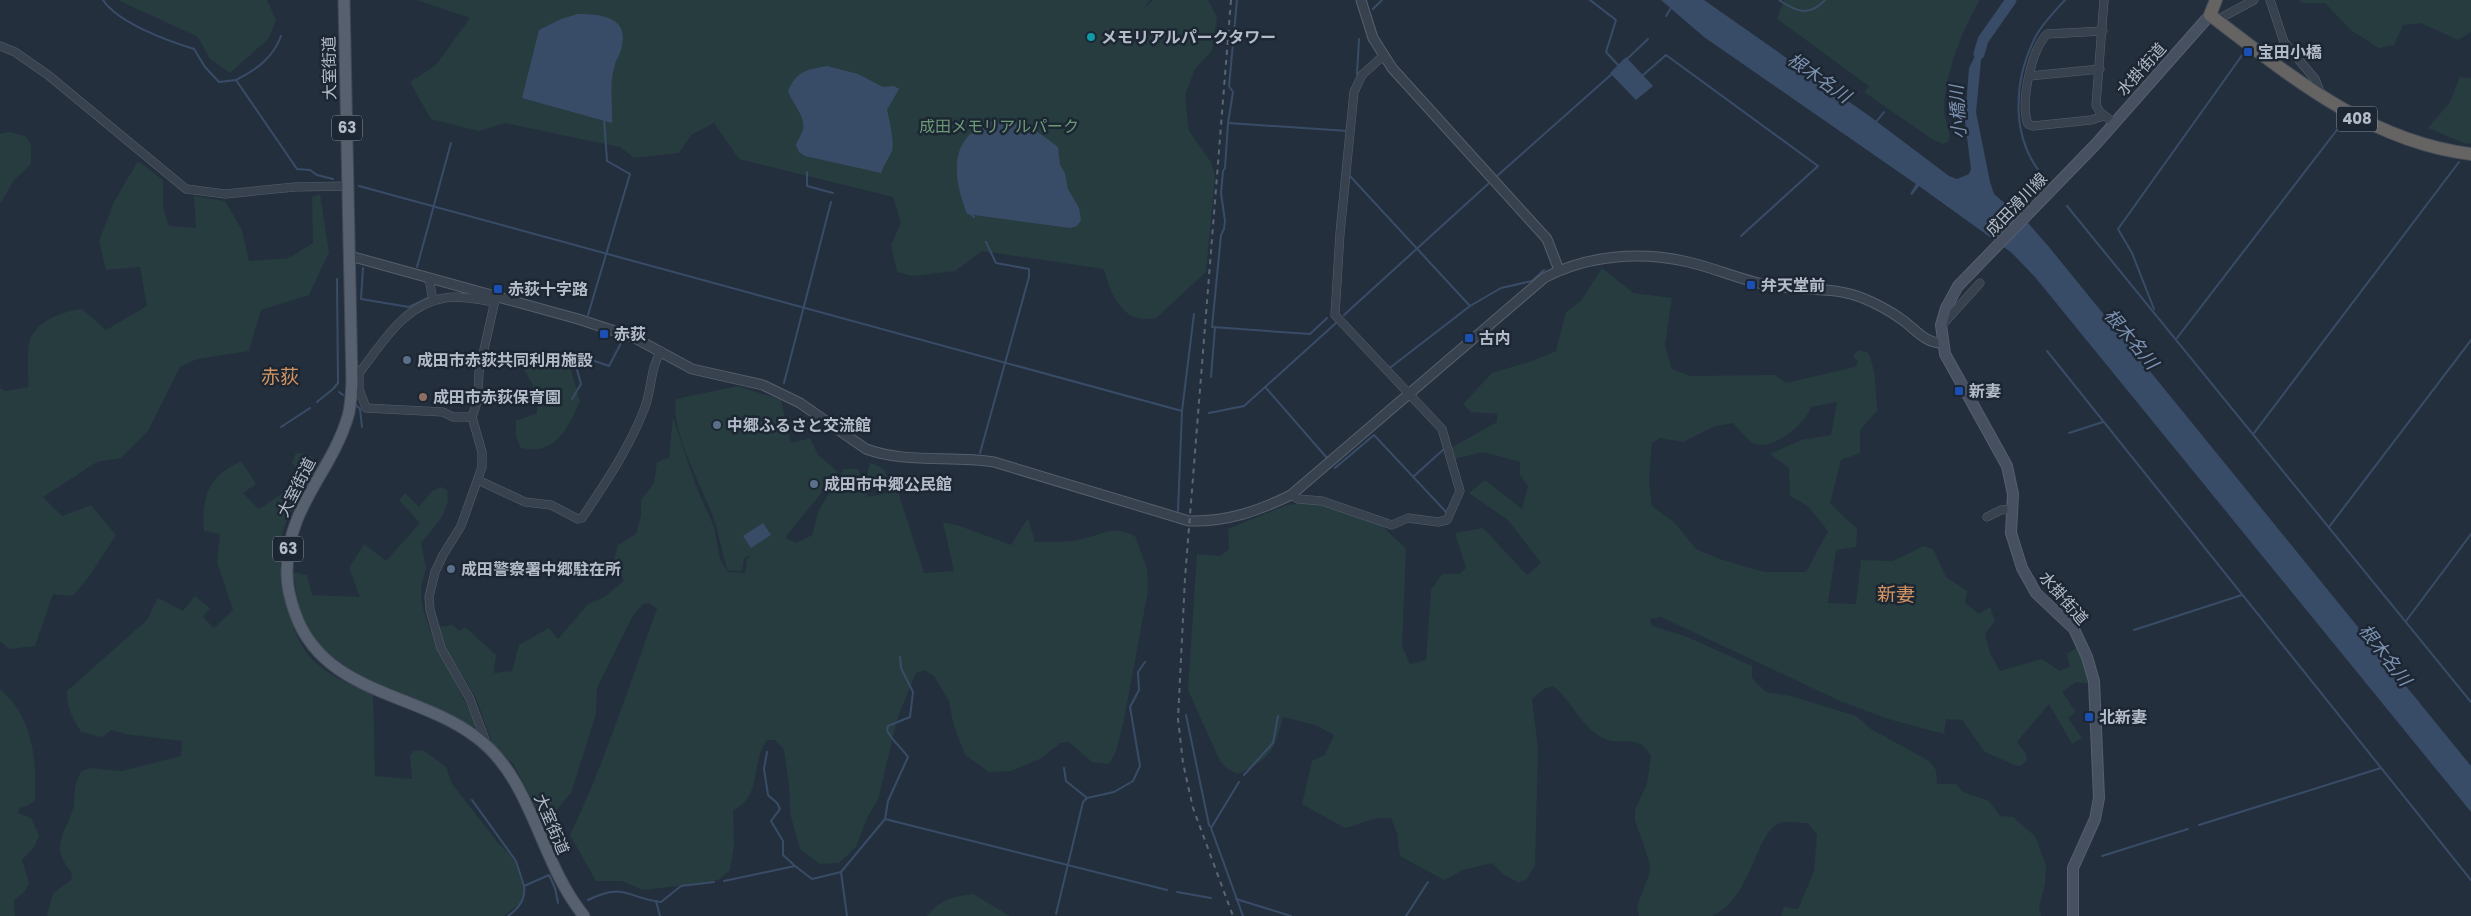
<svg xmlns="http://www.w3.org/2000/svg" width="2471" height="916" viewBox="0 0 2471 916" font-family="Poppins,'Noto Sans JP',sans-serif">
  <rect width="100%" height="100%" fill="#242f3e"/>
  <g fill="#263c3f" fill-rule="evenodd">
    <polygon points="118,0 267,0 276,20 269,38 230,73 210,59 198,37"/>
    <path d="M417,0H1150L1142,10L1153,0H1208L1217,17L1212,51L1195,69L1185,95L1189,131L1211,162L1215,176L1206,272L1156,318C1123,325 1111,296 1104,269L982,251L955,271L913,276L897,272L891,245L901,223L893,197L739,159L714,123L691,135L679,153L634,158L620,147L505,123L479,131L431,119L410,82L436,65L470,18Z"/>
    <path d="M1784,0H1980C1961,32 1947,69 1944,106C1943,118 1951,129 1949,141L1943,144L1932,139L1864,92L1869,86L1777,19Z"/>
    <polygon points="2299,0 2471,0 2471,32 2458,40 2421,23 2403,25 2394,45 2379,48 2352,31 2325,3 2302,3"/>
    <polygon points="2460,77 2471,78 2471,143 2466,144 2428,128 2450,102"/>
    <polygon points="9,132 25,136 31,145 31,164 14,180 0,204 0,134"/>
    <path d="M138,161L163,180V208L169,226L196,228L194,196L225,201L242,230L249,261L289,258L313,243L312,197L320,194L329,252L309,295L261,310L249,351L197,359L180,367L148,431L121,458L97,462L43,497L62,516L91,505L116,535L90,575L73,596L53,594L35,646L9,649L0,641V388L5,391L28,387C29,375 26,350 30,340C37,320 64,311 82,309L106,330L147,306L140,267L106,270L99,241L114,202Z"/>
    <path d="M1602,268L1633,293L1672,298L1665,345L1672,369L1690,376L1775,375L1786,383L1855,367L1858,362L1853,356L1859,350L1868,353C1878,375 1874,388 1878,410L1860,430V453L1841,460L1830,503L1857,529L1856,547L1836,550L1828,603L1856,604L1861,560L1893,561L1924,546L1933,549L1946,577L1967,591L1965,603L1979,614L1990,607L1995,621L1985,634L1990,653L2000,671L2042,659L2060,671L2070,666L2067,654L2079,646L2090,684L2076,682L2062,692L2076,712L2068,718L2082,738L2072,744L2049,704L2017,742L2026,754L2027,760L2022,765L2017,766L1985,752L1962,720L1946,719L1944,734L1888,719L1840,701L1674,623L1660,617L1650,619L1652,626L1685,636L1752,666V678L1766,692L1791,696L1856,716L1871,729L1929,761L1936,770L1937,784H1956L1963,792L1989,801L2000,816L2013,817L2035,836L2046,865L2045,884L2039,907L2041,916H1781L1784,907L1798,909L1814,871L1817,835L1808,823C1799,823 1786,820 1778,824C1755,834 1752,899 1712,916C1704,916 1651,916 1639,916L1637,906L1650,872L1649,861L1635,820V810L1647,784L1651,756C1635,730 1622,749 1601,737C1581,726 1571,700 1553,686L1544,689L1532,699L1538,749L1535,865L1527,879L1519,883L1503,874L1492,863L1463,870L1444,880L1400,856L1397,833L1391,818C1373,816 1362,824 1345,828L1302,804L1312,761L1325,755L1334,735L1315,725L1283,717C1274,752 1271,758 1238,774L1228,769L1220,761L1188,690L1197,554L1220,556L1229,549L1228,529L1287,505L1312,502L1381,525L1406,549L1402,646L1410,664L1426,660L1431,590L1442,574H1459L1466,568L1455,533L1483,528L1527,575L1541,563L1508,520L1469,493L1485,480L1522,509L1528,486L1520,475V462L1483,452L1454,459L1451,448L1497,422V414L1471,412L1463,404L1492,373L1532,361L1556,351L1566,312L1581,301ZM1837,402L1831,435L1801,440L1770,454L1789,468L1790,496L1808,506L1828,531L1806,572H1764L1720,559L1696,549L1675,523L1652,506L1649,480L1652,443L1660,438L1683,442L1715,426L1733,423C1740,430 1749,444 1760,445C1778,446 1806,423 1811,407Z"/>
    <path d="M555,355L570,367L580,401C568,427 557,456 521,448L516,437V421L537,413C538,395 533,383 523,368L534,358Z"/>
    <path d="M738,386L781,400L791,443L810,438L818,455L838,472L785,538L797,543L812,535L819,510L844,469H858L868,497L898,491L924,573L954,571L943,522L960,526L1011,545L1028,518L1035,542C1050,542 1068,543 1082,539C1104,534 1112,525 1135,536L1147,569L1148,591L1124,719L1116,752L1109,764L1092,762L1069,742L1060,743L1040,759L1011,771L989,772L965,755L953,723L949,701L934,676L924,670L916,673L898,716L878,800L868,816L856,847L839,863L820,864L800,849L790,813V794L784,749L775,740H767C749,766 764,793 733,811L734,846L730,870L720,879L711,882L643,890L622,881H596L570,835C605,762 629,685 657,609L649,603L643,604L632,617L597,688L596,714L571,793L549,819L543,821L514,765L492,743L476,698L445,647L439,627L453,625L459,631L465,627L496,655L494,673L512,671L519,645L549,628L558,639L588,604L604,597L624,581L614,561L618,545L636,534L641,516V500L654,483L657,462L669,458L673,418L696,486L714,527L720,559L728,572L745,573L747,559L752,554L744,558L742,571L728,570C722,556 721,543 717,529C707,493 670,436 676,399Z"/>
    <path d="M296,453L305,454L321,462C310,480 290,509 284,528C277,550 280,570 285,592C296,655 314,670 373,694L375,776L412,779L410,756L414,751L423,750L446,767L452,784L499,844L515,859L525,891L522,902L504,916H47L53,893L71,880L72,873C49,846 64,837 73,809C75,803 74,796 75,790C75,783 79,777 81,771L92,768L122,771L181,756L182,741L125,734L112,730L102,737L81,732C73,719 66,706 67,691L147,620L158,598L183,611L195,596L210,608L203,617L214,628L233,610L217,562L220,534L204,531C202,512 204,490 218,476C224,470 234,465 241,461L256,484L243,493L259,509L283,493L298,472L292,462Z"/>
    <path d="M870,463C883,467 888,471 889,485L886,488L865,484Z"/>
    <path d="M441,487L447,490C452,511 433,528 421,543L426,568L421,588L422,605L431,633L477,726L470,727C425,706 325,670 305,624C298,608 296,589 293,572L307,575L312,595L360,597L349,568L364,544L386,561L420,523L399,500L405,493L419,507L432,491Z"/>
    <path d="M0,689C33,717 37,759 35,800L27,806L20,808L18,813L31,818L39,835L35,846L22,860L29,883L25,891L14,900L15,916H0Z"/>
    <path d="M973,894L1010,916H927C939,900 954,896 973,894Z"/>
  </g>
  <g fill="#394c67">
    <polygon points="1661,0 1704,0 1868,115 1949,176 1957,179 1969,174 1971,169 1965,121 1969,68 1983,40 1976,112 1990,182 1994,194 2002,201 2016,209 2049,247 2471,766 2471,812 2035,277 2012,253 1919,186 1912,195 1910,194 1916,184 1704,37"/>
    <path d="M578,14C602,14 631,17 621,50C619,56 615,62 614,68C609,84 613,106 612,123L522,98L539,30L561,19Z"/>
    <polygon points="1626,57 1653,86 1636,100 1610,73"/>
    <path d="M827,66L858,74L883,87L894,86L899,89L887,110C889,118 895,144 892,151C888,159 884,165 881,173L805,156L799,152L796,145C798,140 802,134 803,129C806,117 792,103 788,91C797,70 807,70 827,66Z"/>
    <path d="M997,119C1025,121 1037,131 1058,147L1060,165L1065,173L1068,189L1079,208L1081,220L1077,226L1070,228L967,214C951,173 949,134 997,119Z"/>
    <polygon points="763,523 771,535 751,548 743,536"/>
  </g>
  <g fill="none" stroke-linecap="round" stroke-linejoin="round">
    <g stroke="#394c67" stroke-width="2">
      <path d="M103,0C118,23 168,41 194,49L205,67L219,82L236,80L297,169L310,170L317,175L333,179"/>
      <polyline points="1237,0 1229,86 1233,92 1228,123 1225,168 1223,171 1221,193 1225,221 1224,229 1221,235 1212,327 1310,334 1327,318"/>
      <polyline points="1590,0 1616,20 1606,52 1619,66"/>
      <path d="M1779,0C1797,12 1809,17 1825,0"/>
      <polyline points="1373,9 1382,0"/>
      <polyline points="1666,16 1671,8"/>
      <polyline points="1627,59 1648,39"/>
      <polyline points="1357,74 1359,39"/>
      <polyline points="1642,76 1666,55 1818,166 1741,236"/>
      <path d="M236,80C256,70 273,58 281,36"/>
      <polyline points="1876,122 1884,112"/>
      <polyline points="1228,123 1348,131"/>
      <polyline points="807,172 807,186 833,193"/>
      <polyline points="1349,175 1470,306"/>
      <polyline points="1497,176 1613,73"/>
      <path d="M2043,176C2010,137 2013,80 2036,36C2043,23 2055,11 2065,0"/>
      <polyline points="359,186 1182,411"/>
      <polyline points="2067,206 2471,702"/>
      <polyline points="971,214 974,217"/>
      <polyline points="417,267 451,143"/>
      <polyline points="363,268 361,299 409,307 428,298"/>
      <polyline points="2154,309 2132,253 2118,229 2243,54"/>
      <polyline points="588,315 630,174 607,161 604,119"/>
      <polyline points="1344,315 1488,184"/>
      <polyline points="2177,338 2343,122"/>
      <polyline points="2047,351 2471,880"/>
      <polyline points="1391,367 1470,306 1501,288 1532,281 1544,270"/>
      <polyline points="1211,377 1215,327"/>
      <polyline points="784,383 831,202"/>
      <polyline points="1266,388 1327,458"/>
      <polyline points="339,392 343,395"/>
      <polyline points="572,399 581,384 574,359 580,352 589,359 609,366 621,343"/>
      <polyline points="317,402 333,389 338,383 337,279"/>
      <polyline points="354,403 360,409 362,427"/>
      <polyline points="1209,413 1244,406 1336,323"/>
      <polyline points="281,427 310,408"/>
      <polyline points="2069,433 2103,422"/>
      <polyline points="2254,433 2459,162"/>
      <polyline points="980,453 1029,277 1029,269 996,263 986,242"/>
      <polyline points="1335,468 1374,435 1447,513"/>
      <polyline points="1413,477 1444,449"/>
      <polyline points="1178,511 1182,411 1194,314"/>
      <polyline points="2329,527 2471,340"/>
      <polyline points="2406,621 2471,534"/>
      <polyline points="2134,630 2242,595"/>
      <polyline points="1186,715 1209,825 1211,827"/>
      <polyline points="767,752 764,769 768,795 777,803 780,809 771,821 783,841 783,855 794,865"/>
      <polyline points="1064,768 1066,781 1087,798"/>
      <polyline points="1244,775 1273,743 1278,716"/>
      <polyline points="1239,782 1211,828 1243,916"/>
      <polyline points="472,800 516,861 524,886"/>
      <path d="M885,819L888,801L908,757C901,747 892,741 887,730L888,726L910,717L913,692L901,668L900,657"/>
      <polyline points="2199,825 2381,768"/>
      <polyline points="2102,856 2188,829"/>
      <polyline points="841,872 847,916"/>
      <polyline points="724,881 795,866 812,879 841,872 885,819 1167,890"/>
      <polyline points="1177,892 1211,898"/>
      <polyline points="1236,899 1291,916"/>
      <path d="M588,900C623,882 628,898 661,902L681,886L714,882"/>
      <polyline points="656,901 660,916"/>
      <polyline points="1056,914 1083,802 1087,798 1114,792 1133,781 1140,766 1130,707 1139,690 1138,672 1145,662"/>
      <path d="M508,916C518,909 526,899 524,886L549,875L555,888L558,903"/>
      <polyline points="1406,916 1428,882"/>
    </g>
    <polyline stroke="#394c67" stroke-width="11" points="1979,54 1983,40 2011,0"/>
    <defs>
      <g id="minor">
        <polyline points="2104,0 2096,105 2100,112 2114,123"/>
        <polyline points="2270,0 2284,42 2315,79 2321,94"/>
        <polyline points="2217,20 2254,0"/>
        <path d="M2103,31L2047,34C2031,51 2020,102 2028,124L2033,126L2091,120L2104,116"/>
        <polyline points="0,46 15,52 48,75 186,189 225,194 295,187 348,186"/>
        <polyline points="2030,76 2100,69"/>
        <polyline points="429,278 433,301"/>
        <polyline points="1943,324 1980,283"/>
        <polyline points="359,373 359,389 366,408 443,412 453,417 472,417"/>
        <path d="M352,378L359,373C382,344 404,304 445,298C461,295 479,300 495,302"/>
        <path d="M478,480L525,502L551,505L578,519L582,518C606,482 630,447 645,407C652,388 650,369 661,351"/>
        <polyline points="1291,495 1298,499 1322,501 1392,525 1408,518 1438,522 1447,520 1460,491 1442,429 1335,315 1340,233 1354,92 1362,75 1383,56"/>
        <polyline points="1987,517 2001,510 2013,509"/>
        <polyline points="487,745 470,699 441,648 430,610 429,597 435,572 443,555 461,526 482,467 482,452 472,417 478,399 479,372 496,296"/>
      </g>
      <g id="tertiary">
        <polyline points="1361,0 1373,38 1392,68 1547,239 1559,270"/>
        <path d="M350,256L578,319L633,337L692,369L763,385L800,403L866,449C907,464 952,455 994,462L1189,521C1227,522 1258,511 1291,495L1544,278C1587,255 1640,251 1688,262C1715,268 1741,280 1768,285C1801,292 1833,285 1865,299C1877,304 1890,311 1901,319C1916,329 1924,343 1942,343"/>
      </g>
      <polyline id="secondary" points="2073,916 2073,868 2095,819 2099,798 2094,681 2087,657 2074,629 2036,593 2022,568 2011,533 2013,494 2007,466 1945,354 1941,325 1946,308 1958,286 2096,144 2210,15"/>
      <path id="primary" d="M344,0L352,383C351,394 351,406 348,416C331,474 286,507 287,573C287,587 290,599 295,613C323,694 417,692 476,737C533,779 539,861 584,916"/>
      <path id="trunk" d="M2216,0L2210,15C2289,75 2369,142 2471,154"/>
    </defs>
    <use href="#minor" stroke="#565f6c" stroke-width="9"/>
    <use href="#tertiary" stroke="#565f6c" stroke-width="11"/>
    <use href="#secondary" stroke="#565f6c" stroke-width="12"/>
    <use href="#primary" stroke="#414a57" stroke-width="13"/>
    <use href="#trunk" stroke="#434c59" stroke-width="14"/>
    <use href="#minor" stroke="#38414e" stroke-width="8"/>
    <use href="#tertiary" stroke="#38414e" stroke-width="9"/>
    <use href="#secondary" stroke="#465061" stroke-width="10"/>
    <use href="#primary" stroke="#56606e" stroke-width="11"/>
    <use href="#trunk" stroke="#656462" stroke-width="12"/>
    <polyline stroke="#5a6575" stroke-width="2" stroke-dasharray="5 5" stroke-linecap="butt" points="1231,0 1185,578 1178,719 1183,763 1193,808 1233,916"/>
  </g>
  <circle fill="#0f9aa8" stroke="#1d2633" stroke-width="2" cx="1091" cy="37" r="5"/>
  <g fill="#1a4fb4" stroke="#1d2633" stroke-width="2">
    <rect x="2243" y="47" width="10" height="10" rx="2.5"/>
    <rect x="1746" y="280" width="10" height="10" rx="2.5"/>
    <rect x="493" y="284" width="10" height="10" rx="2.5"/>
    <rect x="599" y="329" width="10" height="10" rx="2.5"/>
    <rect x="1464" y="333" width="10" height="10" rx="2.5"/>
    <rect x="1954" y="386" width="10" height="10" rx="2.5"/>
    <rect x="2084" y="712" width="10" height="10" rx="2.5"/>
  </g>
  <g fill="#5c6f8a" stroke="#1d2633" stroke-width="2">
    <circle cx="407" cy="360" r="5"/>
    <circle cx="717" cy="425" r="5"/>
    <circle cx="814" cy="484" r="5"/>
    <circle cx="451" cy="569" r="5"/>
  </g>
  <circle fill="#8d6e63" stroke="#1d2633" stroke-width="2" cx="423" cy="397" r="5"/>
  <g text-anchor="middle" stroke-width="5" stroke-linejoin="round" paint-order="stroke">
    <g fill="#1d2633" stroke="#878f9c" stroke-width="1">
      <rect x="2337" y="106.5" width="40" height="25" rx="4"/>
      <rect x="332" y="115.5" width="30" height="25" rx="4"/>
      <rect x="273" y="536.5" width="30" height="25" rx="4"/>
    </g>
    <g font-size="15" font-weight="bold" fill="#b4bcc9">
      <text x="2357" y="124">408</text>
      <text x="347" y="133">63</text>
      <text x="288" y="554">63</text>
    </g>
    <g font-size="16" font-weight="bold" fill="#b4bcc9" stroke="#1d2633" text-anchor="start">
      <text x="1101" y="43">メモリアルパークタワー</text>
      <text x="2258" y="58">宝田小橋</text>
      <text x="1761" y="291">弁天堂前</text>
      <text x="508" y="295">赤荻十字路</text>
      <text x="614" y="340">赤荻</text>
      <text x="1479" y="344">古内</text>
      <text x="417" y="366">成田市赤荻共同利用施設</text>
      <text x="1969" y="397">新妻</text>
      <text x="433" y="403">成田市赤荻保育園</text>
      <text x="727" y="431">中郷ふるさと交流館</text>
      <text x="824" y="490">成田市中郷公民館</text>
      <text x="461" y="575">成田警察署中郷駐在所</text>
      <text x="2099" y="723">北新妻</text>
    </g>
    <g font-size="16" fill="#b4bcc9" stroke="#1d2633">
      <text transform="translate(329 68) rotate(-91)" y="6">大室街道</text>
      <text transform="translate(2141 69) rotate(-48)" y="6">水掛街道</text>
      <text transform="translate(2016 204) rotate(-46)" y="6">成田滑川線</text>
      <text transform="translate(296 487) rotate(-63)" y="6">大室街道</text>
      <text transform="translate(2064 598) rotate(49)" y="6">水掛街道</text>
      <text transform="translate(552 824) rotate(67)" y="6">大室街道</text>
    </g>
    <g font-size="16" fill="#6b9a76" stroke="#1d2633">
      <text x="999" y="132">成田メモリアルパーク</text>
    </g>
    <g font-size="18" font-style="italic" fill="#7c92b1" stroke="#1d2633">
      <text transform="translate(1819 78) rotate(35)" y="6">根木名川</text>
      <text transform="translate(1958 112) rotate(-93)" y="6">小橋川</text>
      <text transform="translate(2131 339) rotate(50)" y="6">根木名川</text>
      <text transform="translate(2385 655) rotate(52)" y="6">根木名川</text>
    </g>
    <g font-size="19" fill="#d59563" stroke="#1d2633">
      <text x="280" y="383">赤荻</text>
      <text x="1896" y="601">新妻</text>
    </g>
  </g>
</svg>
